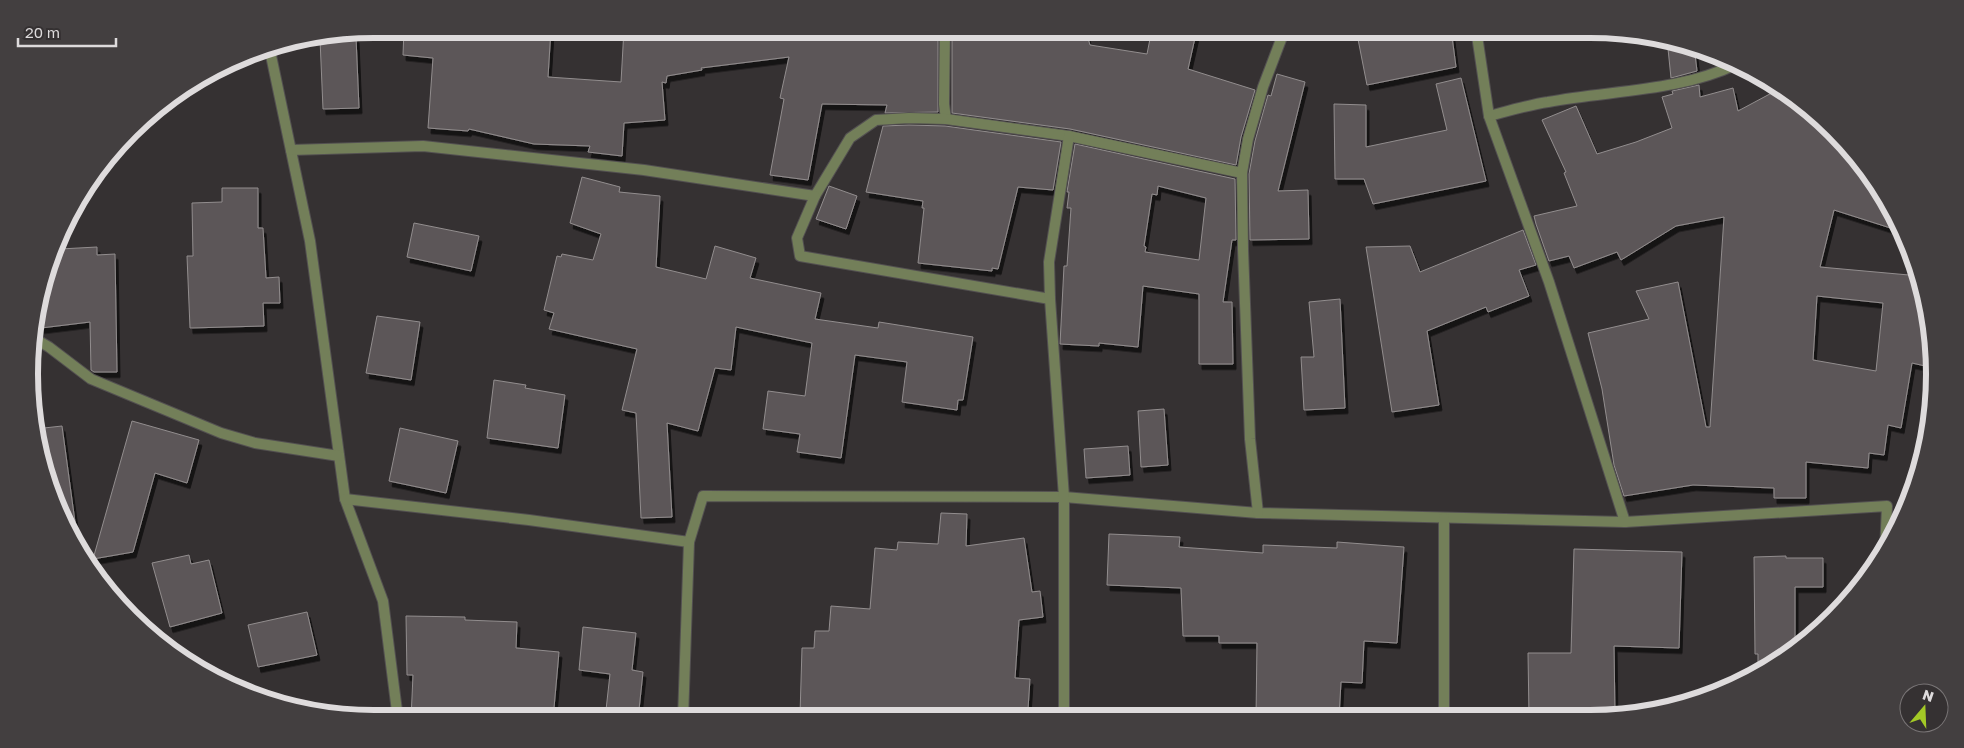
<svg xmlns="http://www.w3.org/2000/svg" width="1964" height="748" viewBox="0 0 1964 748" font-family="'Golos Text',sans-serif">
  <defs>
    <filter id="shadow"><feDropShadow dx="3" dy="5.5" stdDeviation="0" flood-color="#0009"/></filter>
  </defs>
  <rect width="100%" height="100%" fill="#353132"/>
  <g fill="#5c5758" stroke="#928d8e" fill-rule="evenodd" filter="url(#shadow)">
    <polygon points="404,29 551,29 548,77 621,82 624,29 665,29 665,34 694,30 695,37 757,29 927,29 927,32 938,32 938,112 885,113 887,105 822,104 808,180 770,175 784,99 780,98 789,57 701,68 702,70 667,76 666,83 662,82 665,120 624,123 622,156 588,152 590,146 534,144 469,129 468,131 428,128 433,58 403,55"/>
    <polygon points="987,29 1085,29 1090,45 1147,54 1152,29 1197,29 1188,69 1255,90 1241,137 1236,165 1070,129 952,113 952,32 987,31"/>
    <polygon points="1356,29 1451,29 1456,67 1367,85"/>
    <polygon points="356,37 359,108 323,109 320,39"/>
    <polygon points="1667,39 1680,41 1694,46 1697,71 1671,78"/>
    <polygon points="1277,74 1305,82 1278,191 1308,190 1309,239 1250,240 1249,174 1255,141 1268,95 1271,96"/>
    <polygon points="1461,78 1486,181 1373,204 1364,179 1335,179 1334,104 1366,105 1366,147 1447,130 1436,84"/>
    <path d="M1699,85L1700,97L1733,88L1738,111L1781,88L1800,100L1850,147L1889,202L1903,232L1834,210L1820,267L1920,276L1932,329L1934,368L1912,363L1901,428L1888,425L1884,455L1869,453L1868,468L1806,462V498H1774V488L1693,485L1624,496L1614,465L1602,389L1588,333L1649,319L1636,291L1678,282L1706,427H1710L1724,217L1676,226L1621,260L1617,252L1574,268L1569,256L1549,261L1536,224L1534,216L1577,206L1564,173L1566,172L1542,120L1576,106L1597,154L1636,142L1672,128L1662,97L1673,94L1672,91ZM1817,296L1883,303L1876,371L1813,360Z"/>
    <polygon points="909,125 945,126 1061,142 1053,190 1018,187 998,269 992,268 992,271 918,263 924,208 922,208 923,201 866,192 883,126"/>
    <path d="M1075,144L1235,179L1236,240H1232L1223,302H1232L1233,364H1199V294L1143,286L1138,347L1099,343V346L1060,344L1064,266H1067L1071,208H1067L1069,192H1067ZM1158,186L1206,198L1199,260L1145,252L1146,247L1144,246L1152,194L1157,195Z"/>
    <polygon points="582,177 620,187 619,192 660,196 656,267 706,279 715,246 756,258 750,278 821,293 815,319 878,328 879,322 973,337 963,400 958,400 957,410 902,402 907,362 855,355 841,458 797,452 800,434 763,429 768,391 805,396 812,343 736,327 731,370 715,368 698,431 667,423 672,517 641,518 636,413 622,410 637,349 549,329 554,313 544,310 557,256 561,257 562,254 593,260 601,234 570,223"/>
    <polygon points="829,186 857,196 846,229 816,219"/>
    <polygon points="222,188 258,188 258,228 263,228 266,278 279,277 280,303 263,303 264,326 190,328 187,256 193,256 192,203 222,202"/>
    <polygon points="414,223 479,236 471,271 407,257"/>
    <polygon points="1523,230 1536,265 1519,270 1529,296 1488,312 1486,307 1427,331 1439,405 1392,412 1366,247 1410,246 1420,272"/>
    <polygon points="97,247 97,255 115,254 117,372 94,372 91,370 90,322 41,328 38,304 49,260 61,258 60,249"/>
    <polygon points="1340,299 1345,408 1304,410 1301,357 1314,357 1309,302"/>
    <polygon points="377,316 420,322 411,380 366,373"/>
    <polygon points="494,380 526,385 525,388 565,395 558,448 487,438"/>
    <polygon points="1164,409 1168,465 1141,467 1138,411"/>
    <polygon points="132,421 199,440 187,483 155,473 133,552 93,559"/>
    <polygon points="62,426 75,522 65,524 55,506 35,441 35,429"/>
    <polygon points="400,428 458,441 446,493 389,481"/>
    <polygon points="1128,446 1130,475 1086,478 1084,449"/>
    <polygon points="941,513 967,514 966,546 1024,538 1032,592 1040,591 1043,617 1019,620 1015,678 1030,679 1028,709 1021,708 1021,718 874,718 800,715 802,648 814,648 815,631 829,631 831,606 870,609 875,548 897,550 898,542 938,544"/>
    <polygon points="1109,534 1180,537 1179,547 1263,553 1263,545 1337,548 1337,542 1404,547 1397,643 1364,641 1362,683 1341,682 1339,717 1256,717 1257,643 1219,643 1219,636 1183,636 1181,588 1107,585"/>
    <polygon points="1574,549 1682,552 1679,648 1614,646 1615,716 1529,716 1528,653 1571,653"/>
    <polygon points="189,555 191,564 209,560 222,613 170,627 152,563"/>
    <polygon points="1786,556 1786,558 1823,558 1823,587 1795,587 1795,649 1758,673 1758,654 1755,654 1754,557"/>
    <polygon points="307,612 317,655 258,667 248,625"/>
    <polygon points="406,616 465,617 465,620 517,622 516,648 559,652 553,719 411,719 413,675 407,675"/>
    <polygon points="583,627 636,633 632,670 643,672 638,719 605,719 610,674 579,670"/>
  </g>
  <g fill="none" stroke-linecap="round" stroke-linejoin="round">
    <defs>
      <g id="street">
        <polyline points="945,29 944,104 946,119"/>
        <polyline points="1476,29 1489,116 1549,282 1625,522"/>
        <polyline points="269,46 310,241 345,499 383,601 398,719"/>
        <path d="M1489,116C1508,111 1528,105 1548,102C1612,90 1678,92 1737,64"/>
        <polyline points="291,150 423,146 644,170 815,196 850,138 876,120 909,118 946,119 1069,136 1242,173"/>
        <polyline points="815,196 797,238 800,256 1050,299"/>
        <polyline points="32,337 49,347 91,379 221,433 255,443 339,456"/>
        <polyline points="345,499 529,520 689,542 703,496 1064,497 1258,513 1625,522 1887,506 1885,552"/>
        <polyline points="1258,513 1250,439 1243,249 1242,173 1248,139 1263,87 1285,29"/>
        <polyline points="1444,518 1444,717"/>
        <polyline points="1064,718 1064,497 1050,299 1049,262 1069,136"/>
        <polyline points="683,719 689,542"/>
      </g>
    </defs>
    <use href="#street" stroke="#535051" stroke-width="12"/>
    <use href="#street" stroke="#737f59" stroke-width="10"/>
  </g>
  <path d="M0 0H1964V748H0ZM374 38H1590A336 336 0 0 1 1926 374V374A336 336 0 0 1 1590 710H374A336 336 0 0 1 38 374V374A336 336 0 0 1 374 38Z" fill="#433f40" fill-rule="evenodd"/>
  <path fill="none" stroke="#dedbdc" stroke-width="6" d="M374 38H1590A336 336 0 0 1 1926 374V374A336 336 0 0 1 1590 710H374A336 336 0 0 1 38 374V374A336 336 0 0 1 374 38Z"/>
  <g transform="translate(1924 708) rotate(19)"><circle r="24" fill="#353132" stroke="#797576"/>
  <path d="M0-4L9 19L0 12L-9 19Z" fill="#a3c926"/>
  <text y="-8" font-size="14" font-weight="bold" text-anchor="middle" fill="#dedbdc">N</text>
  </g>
  <path d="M18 38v8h98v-8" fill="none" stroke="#dedbdc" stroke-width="2.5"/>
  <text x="25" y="38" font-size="15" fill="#dedbdc" stroke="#353132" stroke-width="4" paint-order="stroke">20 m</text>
</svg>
